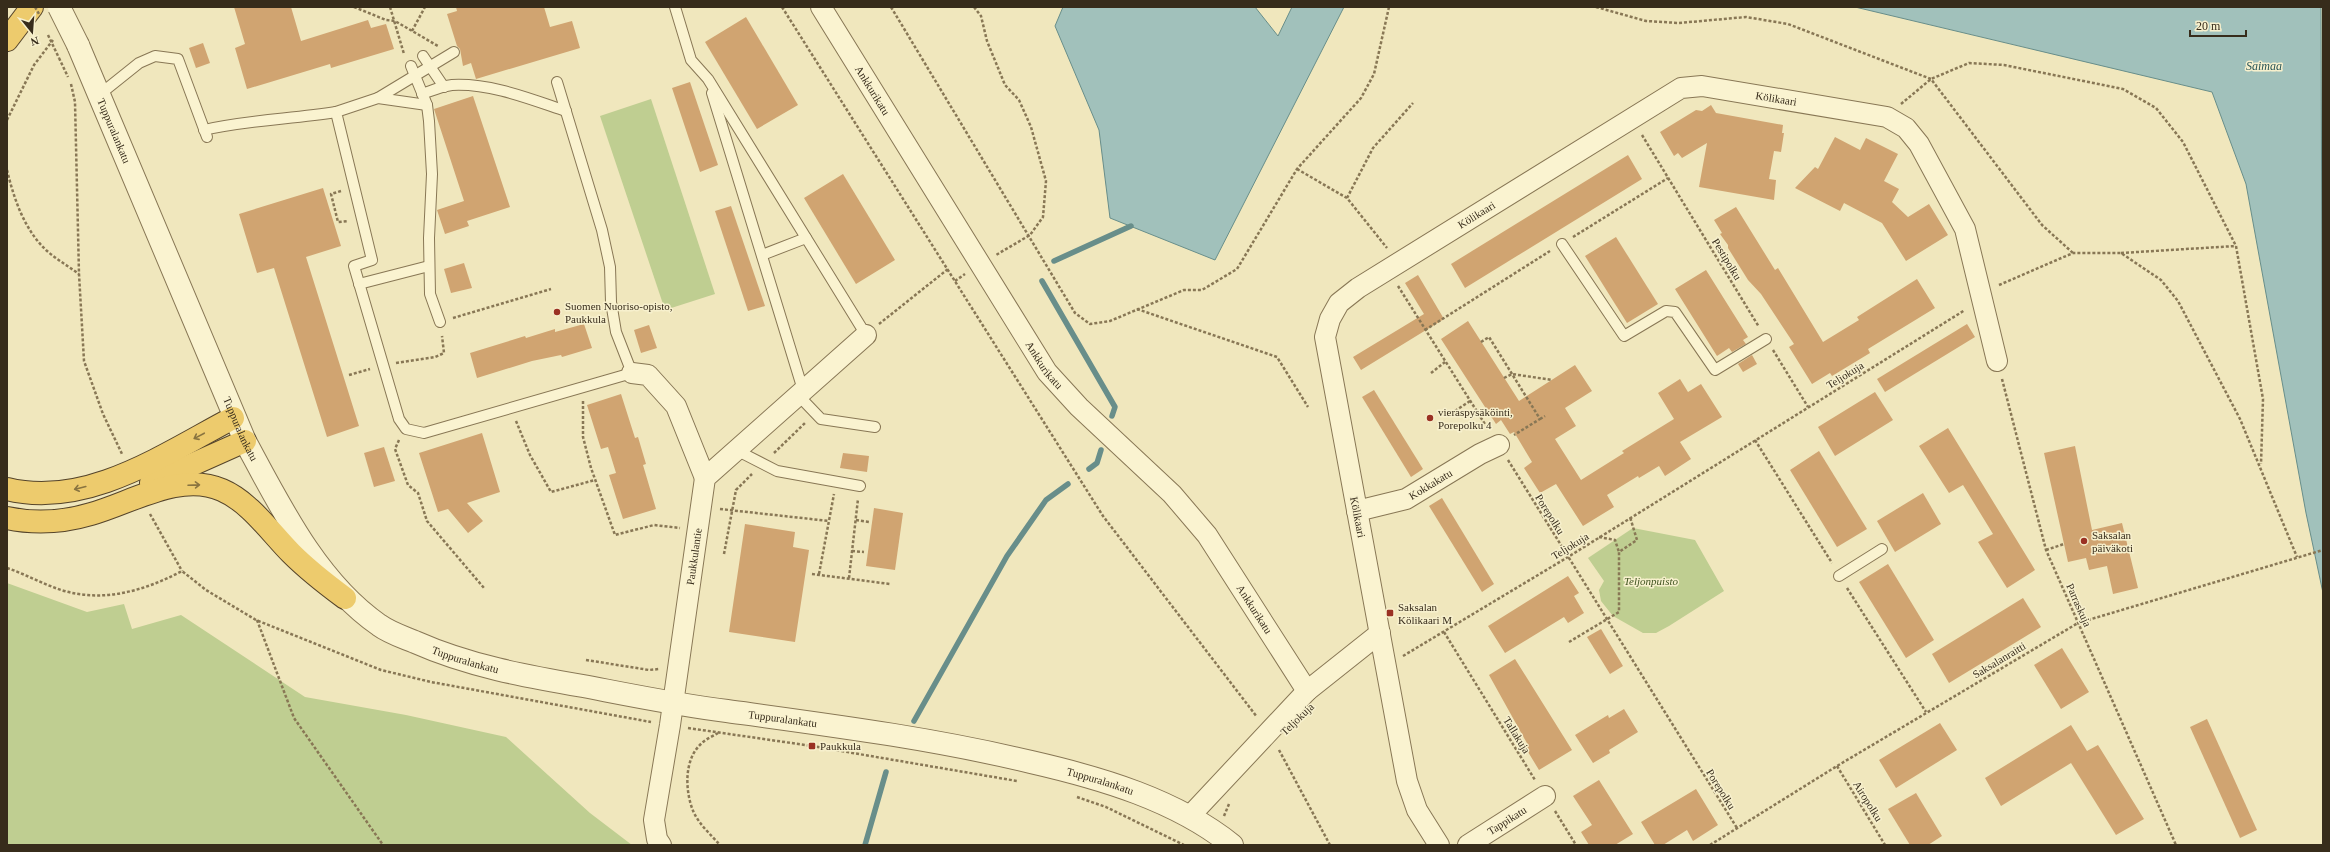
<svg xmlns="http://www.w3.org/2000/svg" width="2330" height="852" viewBox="0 0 2330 852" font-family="Georgia,serif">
  <rect width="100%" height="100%" fill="#f0e7bd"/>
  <g fill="#bfce91">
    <polygon points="651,99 715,294 665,310 600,116"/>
    <polygon points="1633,528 1695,540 1724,591 1669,626 1656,633 1643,633 1613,616 1601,601 1599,590 1604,581 1588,558"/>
    <polygon points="7,583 87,612 124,604 132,629 181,615 305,697 406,715 506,737 590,813 632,845 7,845"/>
  </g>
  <g fill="#a1c1bb" stroke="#688e8a">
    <polygon points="1063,7 1255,7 1278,36 1292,7 1344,7 1215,260 1110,218 1099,130 1055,26"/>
    <polygon points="1855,7 2321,7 2323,593 2306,513 2246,184 2212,92"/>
  </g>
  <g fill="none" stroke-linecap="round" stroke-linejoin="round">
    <g stroke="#688e8a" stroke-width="5.5">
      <polyline points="1054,261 1131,226"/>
      <polyline points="1042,281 1115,407 1112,416"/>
      <polyline points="1089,469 1097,463 1101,450"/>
      <polyline points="914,721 1007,556 1046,500 1068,484"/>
      <polyline points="865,845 886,772"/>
    </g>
  </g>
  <g fill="#d0a471">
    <polygon points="234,7 291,7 301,41 368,20 371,28 386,24 394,49 331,68 330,64 247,89 235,48 245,44"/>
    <polygon points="456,7 544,7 550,27 572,21 580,48 476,79 471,63 463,66 460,49 457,46 447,14 457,11"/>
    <polygon points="746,17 798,105 757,129 705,42"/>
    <polygon points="203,43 210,63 196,68 189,48"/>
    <polygon points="690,82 718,165 700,172 672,88"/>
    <polygon points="473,96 510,207 467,221 469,226 445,234 437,210 464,201 434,109"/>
    <polygon points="1711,105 1716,113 1783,125 1782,133 1784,133 1781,152 1774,151 1769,179 1776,180 1774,200 1699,187 1707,143 1682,158 1678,153 1674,156 1660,132 1696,110 1702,111"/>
    <polygon points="1835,137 1860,150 1866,138 1898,154 1884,181 1899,189 1892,202 1908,217 1929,204 1948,235 1906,261 1882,223 1844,203 1840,211 1795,188 1815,167 1818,169"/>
    <polygon points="1628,155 1642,179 1465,288 1451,264"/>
    <polygon points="843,174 895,260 856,284 804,198"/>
    <polygon points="323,188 341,246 306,257 359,426 327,437 274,268 257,273 239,214"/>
    <polygon points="731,206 765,306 748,311 715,211"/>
    <polygon points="1736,207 1775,270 1778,268 1823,342 1859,320 1857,317 1917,279 1935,308 1868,349 1870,353 1832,376 1830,373 1812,384 1789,347 1794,344 1761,294 1748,280 1728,248 1728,245 1720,234 1722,233 1714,220"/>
    <polygon points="1616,237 1658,304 1627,323 1585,256"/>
    <polygon points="464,263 472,288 451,293 444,269"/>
    <polygon points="1706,270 1748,337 1743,340 1746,344 1732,352 1729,348 1717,356 1675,289"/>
    <polygon points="1418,275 1444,319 1361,370 1353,357 1424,314 1405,283"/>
    <polygon points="1468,321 1519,401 1575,365 1592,391 1565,408 1576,426 1555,439 1581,480 1624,453 1622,451 1674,419 1658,393 1680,379 1688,392 1701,384 1722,417 1680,442 1691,459 1665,476 1659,466 1639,478 1638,476 1607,495 1614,507 1583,526 1556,484 1540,493 1524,468 1532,462 1514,432 1510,434 1501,420 1496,424 1441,339"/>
    <polygon points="584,324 592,348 562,357 561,355 532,361 477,378 470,353 525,336 526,338 555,329 555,332"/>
    <polygon points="1967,324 1975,337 1885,392 1877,379"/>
    <polygon points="649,325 657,348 641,353 634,330"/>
    <polygon points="1752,355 1757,364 1743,372 1738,364"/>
    <polygon points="1374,390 1423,469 1411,477 1362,397"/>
    <polygon points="1875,392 1893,420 1835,456 1818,427"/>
    <polygon points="621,394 635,438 638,437 646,464 643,465 656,509 623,519 609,475 616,473 608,447 601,449 587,405"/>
    <polygon points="1948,428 2035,570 2007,588 1978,542 1993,534 1963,485 1949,493 1919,446"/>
    <polygon points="482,433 500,492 467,503 483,521 468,533 448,509 438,512 419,453"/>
    <polygon points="2075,446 2092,530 2122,523 2138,588 2113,594 2107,566 2089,570 2086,558 2068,562 2044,453"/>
    <polygon points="384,447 395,481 374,487 364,453"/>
    <polygon points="1819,451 1867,529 1837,547 1790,470"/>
    <polygon points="843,453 869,456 867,472 840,468"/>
    <polygon points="1923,493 1941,524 1895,552 1877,521"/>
    <polygon points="1442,498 1494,584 1482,592 1429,506"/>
    <polygon points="874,508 903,513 895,570 866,566"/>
    <polygon points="745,524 795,532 793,547 809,550 795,642 729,632"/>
    <polygon points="1888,564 1934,640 1906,658 1859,582"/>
    <polygon points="1568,576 1579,593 1574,596 1584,613 1568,623 1564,617 1505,653 1488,626"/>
    <polygon points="2023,598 2041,627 1949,683 1932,654"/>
    <polygon points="1601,629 1623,666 1610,674 1587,637"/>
    <polygon points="2062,648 2089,692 2061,709 2034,665"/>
    <polygon points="1515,659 1572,750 1539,770 1525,747 1528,745 1489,675"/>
    <polygon points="1624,709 1638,732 1609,750 1610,753 1593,763 1575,735 1608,715 1609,718"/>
    <polygon points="2207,719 2257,830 2240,838 2190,727"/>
    <polygon points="1940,723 1957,750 1896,788 1879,760"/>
    <polygon points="2071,725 2087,751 2098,745 2144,819 2116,835 2071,763 2001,806 1985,778"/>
    <polygon points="1599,780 1633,834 1615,845 1589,845 1581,832 1592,825 1573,796"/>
    <polygon points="1696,789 1718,825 1693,841 1687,830 1663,845 1655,845 1641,822"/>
    <polygon points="1916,793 1942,836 1928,845 1910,845 1888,809"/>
  </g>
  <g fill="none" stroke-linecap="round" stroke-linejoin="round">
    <defs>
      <g id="service">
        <polyline points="675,7 691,60 708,79 866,335"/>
        <polyline points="423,56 444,87"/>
        <polyline points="411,66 427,105 429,121 432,174 429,238 430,294 440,322"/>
        <polyline points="712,93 803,390"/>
        <path d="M422,94C431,91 442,86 452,85C491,83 530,99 566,111"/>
        <polyline points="99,95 139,63 155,56 178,59 207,137"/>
        <polyline points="378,98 454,52"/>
        <polyline points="427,105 378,98 336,112 372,260 354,266 399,419 406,429 424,433 632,373 616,332 611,302 610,267 602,230 557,82"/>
        <path d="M204,130C247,120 292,119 336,112"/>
        <polyline points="1562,244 1624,336 1666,311 1675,312 1715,370 1766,339"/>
        <polyline points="762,255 806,238"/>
        <polyline points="359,284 429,266"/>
        <polyline points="798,395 821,419 875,427"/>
        <polyline points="736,450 777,471 860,486"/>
        <polyline points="1839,576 1882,549"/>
      </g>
      <g id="minor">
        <path id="s1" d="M821,7L1047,372L1079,407L1172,494L1207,535L1307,691"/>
        <polyline points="632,373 648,375 676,406 705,478"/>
        <path id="s2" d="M1357,511L1406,499L1480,454L1499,445"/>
        <polyline points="1189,817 1307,691 1380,633"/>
        <path id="s3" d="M661,845L657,839L654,820L670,725L705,478L866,335"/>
        <path id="s4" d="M1439,845L1417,810L1407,781L1325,337L1330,319L1339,303L1358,288L1681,88L1702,86L1887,117L1906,128L1919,144L1965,229L1997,361"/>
        <path id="s5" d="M1468,845L1545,796"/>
      </g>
      <g id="tertiary">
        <path id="s6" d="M78,45L245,441C280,506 317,582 379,625C390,633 403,637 415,642C469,666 525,676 583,686C630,695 678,705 727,711C829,725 931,738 1031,762C1101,778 1176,800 1232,845"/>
      </g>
      <g id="trunk">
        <polyline points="7,40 32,7"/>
        <polyline points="151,483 245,441"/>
        <path d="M7,489C87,509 166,453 233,418"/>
        <path d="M7,518C35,524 64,522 91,514C131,503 180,471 222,490C250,502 271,533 291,553C308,570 326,584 345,598"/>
      </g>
    </defs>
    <use href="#service" stroke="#875" stroke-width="12"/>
    <use href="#minor" stroke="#875" stroke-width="22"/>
    <use href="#tertiary" stroke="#875" stroke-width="24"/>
    <use href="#trunk" stroke="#55442a" stroke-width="24"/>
    <g stroke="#875" stroke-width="2.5" stroke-dasharray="3 2" stroke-linecap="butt">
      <polyline points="354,7 386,20 395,21 438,46"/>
      <polyline points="390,7 404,54"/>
      <polyline points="782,7 1103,516 1257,717"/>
      <polyline points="891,7 1075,313 1090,324 1110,321 1184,290 1202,290 1237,269 1297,169 1361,98 1374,74 1389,7"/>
      <polyline points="974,7 981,16 987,41 1005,85 1019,100 1031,127 1046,181 1043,217 1030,235 996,255"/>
      <polyline points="1596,7 1646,21 1679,23 1746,17 1788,24 1931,79 2042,225 2073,253"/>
      <polyline points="412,31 425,7"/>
      <polyline points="59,58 68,77"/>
      <polyline points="71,84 75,102 79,274 84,361 103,414 122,454"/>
      <polyline points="1901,104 1931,79 1969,63 2004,65 2123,89 2156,108 2183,142 2236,246 2263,399 2261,464"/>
      <polyline points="7,120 34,65 53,40"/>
      <polyline points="1642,135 1759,327"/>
      <polyline points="1297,169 1347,198 1387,248"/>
      <path d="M7,170C14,199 24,229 46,250C56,259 68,266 79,274"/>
      <polyline points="341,191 331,194 338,222 348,221"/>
      <polyline points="1347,198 1373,148 1413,103"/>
      <polyline points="1573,237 1668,178"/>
      <polyline points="2121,253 2236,246"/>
      <polyline points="955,281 965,274"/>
      <polyline points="1999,285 2073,253 2121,253 2161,280 2178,301 2240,419 2297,557"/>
      <polyline points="1398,286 1488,429"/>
      <polyline points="1137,309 1277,357 1308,407"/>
      <polyline points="453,318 551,289"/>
      <polyline points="879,324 948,269"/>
      <polyline points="1425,330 1550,251"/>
      <polyline points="1481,342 1489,337 1540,419 1514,435"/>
      <polyline points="1773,350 1808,407"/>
      <polyline points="396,363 435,357 444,353 442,336"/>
      <polyline points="1431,373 1445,362"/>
      <polyline points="349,375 370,369"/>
      <polyline points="1504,378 1512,374 1552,380"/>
      <polyline points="2002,379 2046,550 2176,845"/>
      <polyline points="583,401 583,437 591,468 615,535 654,525 680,528"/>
      <polyline points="1455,411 1470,401"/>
      <polyline points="1540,419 1545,416"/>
      <polyline points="516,421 530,455 551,492 595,480"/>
      <polyline points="399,440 395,449 408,485 418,493 427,521 484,588"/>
      <polyline points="1755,440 1832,563"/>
      <polyline points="774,453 805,423"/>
      <polyline points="1508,460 1737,828"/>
      <polyline points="720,509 829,521"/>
      <polyline points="150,514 182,571"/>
      <polyline points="856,520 869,522"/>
      <polyline points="1599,537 1615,540 1619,552"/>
      <polyline points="2046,550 2064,544"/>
      <polyline points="852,551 864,552"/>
      <polyline points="724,554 736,490 752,474"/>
      <path d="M7,568C25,574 43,584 61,590C103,603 144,591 182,571L206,590L256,620L381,670L431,682L651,722"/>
      <polyline points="812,574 890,584"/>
      <polyline points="819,574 834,494"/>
      <polyline points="849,578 858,499"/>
      <polyline points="1847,588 1926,712"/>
      <polyline points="257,620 294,718 383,845"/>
      <polyline points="1444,632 1535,780"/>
      <polyline points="1569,642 1619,612 1619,552 1637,540 1630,517"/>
      <polyline points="1403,656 1568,557 1965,310"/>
      <polyline points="586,660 649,670 659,669"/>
      <polyline points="688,728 812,746 1017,781"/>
      <path d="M718,733C713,736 706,739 702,743C683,759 685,793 694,813C700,825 711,835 720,845"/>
      <polyline points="1279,750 1330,845"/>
      <polyline points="1837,766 1885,845"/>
      <polyline points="1077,797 1106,807 1184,845"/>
      <polyline points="1555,811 1576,845"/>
      <polyline points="1224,816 1229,804"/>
      <polyline points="1710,845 1837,766 2078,623 2323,550"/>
    </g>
    <use href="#service" stroke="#faf3d0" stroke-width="10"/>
    <use href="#minor" stroke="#faf3d0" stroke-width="20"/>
    <use href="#tertiary" stroke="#faf3d0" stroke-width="22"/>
    <use href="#trunk" stroke="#edcb6d" stroke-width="22"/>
    <defs>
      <polyline id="tertiary-bridge" points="59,7 78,45"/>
    </defs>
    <use href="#tertiary-bridge" stroke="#875" stroke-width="24" stroke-linecap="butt"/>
    <g stroke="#875" stroke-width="2.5" stroke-dasharray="3 2" stroke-linecap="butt">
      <polyline points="35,7 39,14"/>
      <polyline points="48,35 59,58"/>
    </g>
    <use href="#tertiary-bridge" stroke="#faf3d0" stroke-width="22"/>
  </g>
  <defs><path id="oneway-shaft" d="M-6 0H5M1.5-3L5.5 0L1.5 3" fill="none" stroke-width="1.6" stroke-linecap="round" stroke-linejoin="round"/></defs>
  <g stroke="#897440">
    <use href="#oneway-shaft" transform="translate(199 436) rotate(152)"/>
    <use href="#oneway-shaft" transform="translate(194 485) rotate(-2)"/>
    <use href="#oneway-shaft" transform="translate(80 488) rotate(166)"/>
  </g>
  <g fill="#9a3123" stroke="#f7f0cd" stroke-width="1.5">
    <circle cx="557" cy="312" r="4"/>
    <circle cx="1430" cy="418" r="4"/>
    <circle cx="2084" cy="541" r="4"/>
    <rect x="1386" y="609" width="8" height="8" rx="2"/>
    <rect x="808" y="742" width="8" height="8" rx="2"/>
  </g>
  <g text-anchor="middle" stroke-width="3" stroke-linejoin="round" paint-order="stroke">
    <g font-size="11" fill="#372c1b" stroke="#f7f0cd">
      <text dy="4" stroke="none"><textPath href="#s1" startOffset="98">Ankkurikatu</textPath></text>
      <text dy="4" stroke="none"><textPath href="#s4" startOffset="1061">Kölikaari</textPath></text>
      <text dy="4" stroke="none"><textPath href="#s6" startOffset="93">Tuppuralankatu</textPath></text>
      <text dy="4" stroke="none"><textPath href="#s4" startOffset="724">Kölikaari</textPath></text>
      <text transform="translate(1727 259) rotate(59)" y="4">Pestipolku</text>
      <text dy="4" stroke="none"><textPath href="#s1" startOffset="422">Ankkurikatu</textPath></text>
      <text transform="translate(1845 375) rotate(-32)" y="4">Teljokuja</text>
      <text dy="4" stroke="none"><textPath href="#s6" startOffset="417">Tuppuralankatu</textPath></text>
      <text dy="4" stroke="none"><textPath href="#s2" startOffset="79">Kokkakatu</textPath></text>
      <text transform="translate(1550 514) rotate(58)" y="4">Porepolku</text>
      <text transform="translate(1358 517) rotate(79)" y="4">Kölikaari</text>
      <text transform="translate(1570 546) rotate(-32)" y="4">Teljokuja</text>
      <text dy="4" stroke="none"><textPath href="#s3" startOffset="293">Paukkulantie</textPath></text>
      <text transform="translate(2079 605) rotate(66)" y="4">Parraskuja</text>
      <text dy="4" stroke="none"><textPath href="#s1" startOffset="746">Ankkurikatu</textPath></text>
      <text dy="4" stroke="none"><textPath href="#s6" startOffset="753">Tuppuralankatu</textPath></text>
      <text transform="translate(1999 660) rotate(-31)" y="4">Saksalanraitti</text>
      <text dy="4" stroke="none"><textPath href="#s6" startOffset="1076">Tuppuralankatu</textPath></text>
      <text transform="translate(1297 719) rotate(-44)" y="4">Teljokuja</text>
      <text transform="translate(1517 735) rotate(58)" y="4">Tallakuja</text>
      <text dy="4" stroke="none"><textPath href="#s6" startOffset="1400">Tuppuralankatu</textPath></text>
      <text transform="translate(1721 789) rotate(58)" y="4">Porepolku</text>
      <text transform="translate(1868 801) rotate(58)" y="4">Airopolku</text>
      <text dy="4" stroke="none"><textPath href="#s5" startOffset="46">Tappikatu</textPath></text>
    </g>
    <g font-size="11" fill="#372c1b" stroke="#f7f0cd" text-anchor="start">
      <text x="565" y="310">Suomen Nuoriso-opisto,<tspan x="565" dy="13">Paukkula</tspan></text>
      <text x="1438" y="416">vieraspysäköinti,<tspan x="1438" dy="13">Porepolku 4</tspan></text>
      <text x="2092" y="539">Saksalan<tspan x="2092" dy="13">päiväkoti</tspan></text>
      <text x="1398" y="611">Saksalan<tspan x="1398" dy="13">Kölikaari M</tspan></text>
      <text x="820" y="750">Paukkula</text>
    </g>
    <g font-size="11" font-style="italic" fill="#415421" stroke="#f7f0cd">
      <text x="1651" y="585">Teljonpuisto</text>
    </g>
    <g font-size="12" font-style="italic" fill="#295557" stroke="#f7f0cd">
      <text x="2264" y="70">Saimaa</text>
    </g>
  </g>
  <rect width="2330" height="852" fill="none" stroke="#372c1b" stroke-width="16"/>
  <g transform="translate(32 32) rotate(163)" stroke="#f7f0cd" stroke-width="3" paint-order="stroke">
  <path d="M0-3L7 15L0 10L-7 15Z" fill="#372c1b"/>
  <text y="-6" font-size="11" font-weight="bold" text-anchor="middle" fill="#372c1b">N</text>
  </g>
  <path d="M2190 30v6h56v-6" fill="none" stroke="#372c1b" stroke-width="2"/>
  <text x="2196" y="30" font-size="12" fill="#372c1b" stroke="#f7f0cd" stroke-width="3" paint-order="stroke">20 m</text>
</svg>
